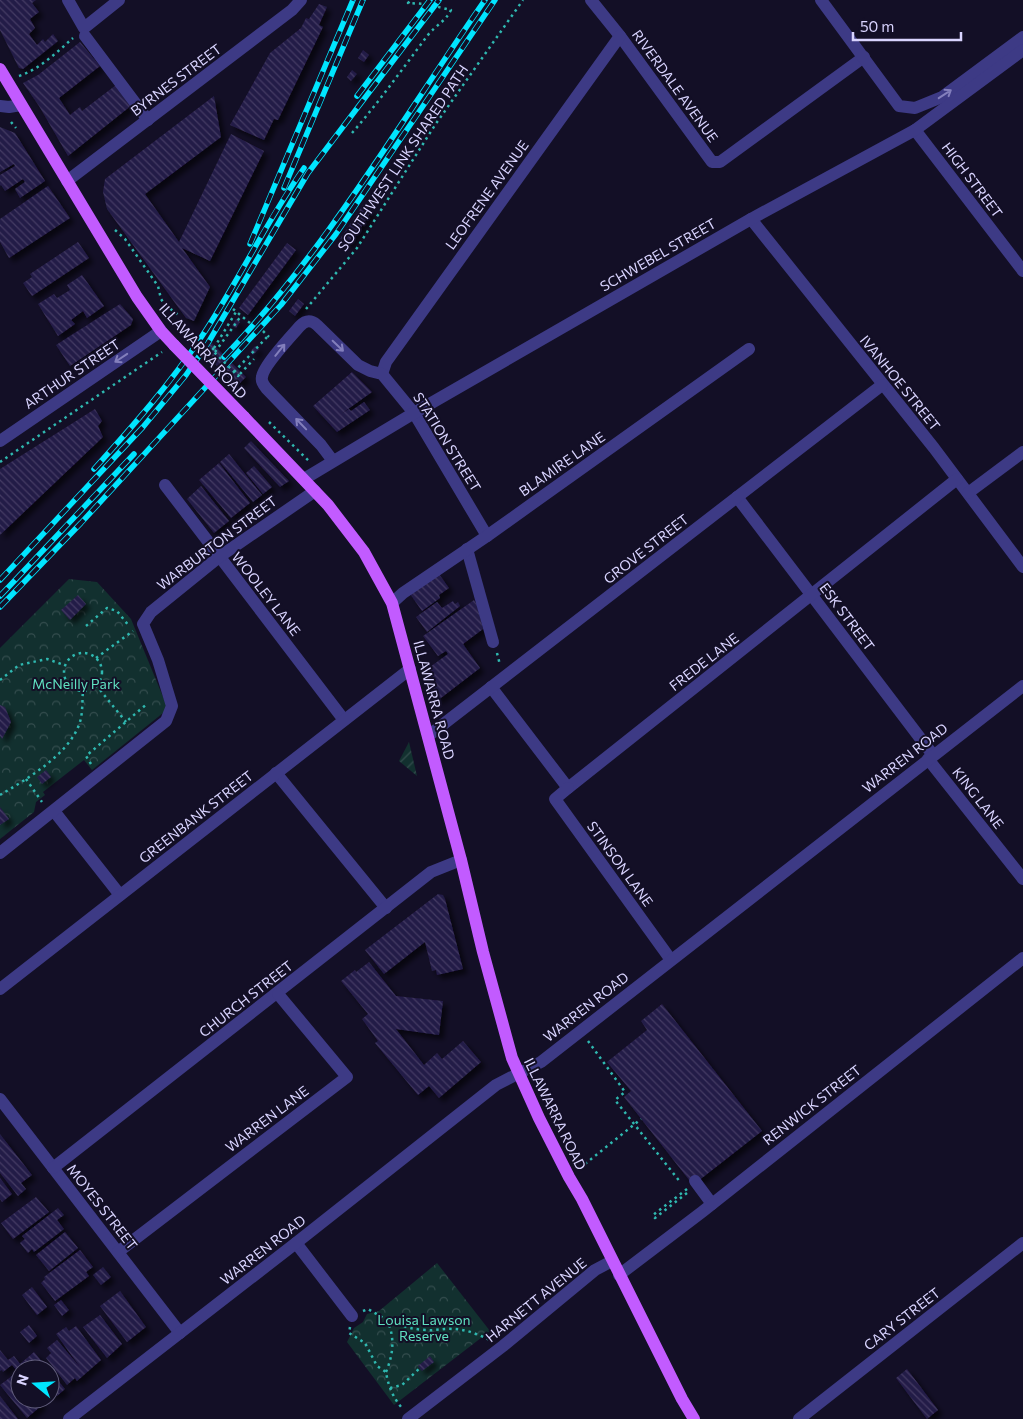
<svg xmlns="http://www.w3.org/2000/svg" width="1023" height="1419" viewBox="0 0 1023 1419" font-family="Commissioner,sans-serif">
  <defs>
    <pattern id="park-crowns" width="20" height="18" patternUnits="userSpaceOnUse" patternTransform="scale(1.25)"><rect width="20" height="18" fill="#12302f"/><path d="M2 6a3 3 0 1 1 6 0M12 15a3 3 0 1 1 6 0" fill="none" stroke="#344d4e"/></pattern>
    <pattern id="garden-furrows" width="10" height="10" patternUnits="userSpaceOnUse" patternTransform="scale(1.25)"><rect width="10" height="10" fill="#12302f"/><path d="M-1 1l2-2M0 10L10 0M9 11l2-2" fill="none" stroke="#344d4e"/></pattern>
    <pattern id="building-back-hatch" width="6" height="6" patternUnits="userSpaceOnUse" patternTransform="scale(1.25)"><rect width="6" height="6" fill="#241b47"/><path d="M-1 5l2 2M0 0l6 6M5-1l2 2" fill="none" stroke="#433b63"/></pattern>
    <filter id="shadow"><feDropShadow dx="4.5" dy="4.5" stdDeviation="2.5" flood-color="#0009"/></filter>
  </defs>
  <rect width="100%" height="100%" fill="#130f26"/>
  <g fill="url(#park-crowns)">
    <polygon points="69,579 97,582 131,619 168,709 92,770 84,760 43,792 45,795 36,802 34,812 0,839 0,648"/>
    <polygon points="437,1263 490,1331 394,1405 347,1342 354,1328 363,1322 367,1314 379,1311"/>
  </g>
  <polygon fill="url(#garden-furrows)" points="409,742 417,776 399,761"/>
  <g fill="url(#building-back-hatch)" filter="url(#shadow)">
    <polygon points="0,0 36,0 32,3 39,12 30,19 35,28 29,34 37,45 43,39 45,42 53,34 58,41 23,69 19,68 0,30"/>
    <polygon points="319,4 327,7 319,25 323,27 278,120 274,119 264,140 230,125 270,53 301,28 306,18 309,19"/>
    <polygon points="80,42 100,66 59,98 70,115 80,107 82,111 116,85 132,105 68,156 39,106 23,83 38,75"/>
    <polygon points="363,50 369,55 364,62 358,58"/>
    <polygon points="352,70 357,74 351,81 347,77"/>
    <polygon points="214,96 221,137 145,194 179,242 231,134 264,151 210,261 182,248 210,287 194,321 186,318 107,209 103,192 105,179"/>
    <polygon points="0,127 15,133 45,181 20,198 15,189 25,182 23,179 5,191 1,185 0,186 0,175 15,166 14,164 0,172"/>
    <polygon points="48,186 70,218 9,258 0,242 0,219"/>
    <polygon points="363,205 372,211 349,245 340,239"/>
    <polygon points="78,242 89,258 32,296 23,283 32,277 30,274"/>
    <polygon points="287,243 296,250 248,315 239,308"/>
    <polygon points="82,275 104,306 87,318 83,311 71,320 75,324 58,336 38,304 54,294 57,298 70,290 67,285"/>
    <polygon points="298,299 304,304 295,316 289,311"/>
    <polygon points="120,304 133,319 131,325 70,366 56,345"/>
    <polygon points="236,319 240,322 236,328 232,326"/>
    <polygon points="212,343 246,377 237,386 203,352"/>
    <polygon points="255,346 259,349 253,355 250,352"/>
    <polygon points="352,372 372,392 341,414 349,409 351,411 364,402 370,410 337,432 313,406"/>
    <polygon points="95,409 102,421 98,426 103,437 0,535 0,469"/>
    <polygon points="251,441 289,481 280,487 244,448"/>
    <polygon points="229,454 262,495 253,502 220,462"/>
    <polygon points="219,463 250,503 231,518 199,480"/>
    <polygon points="254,466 272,487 263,494 246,473"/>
    <polygon points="201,486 229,521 214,533 187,499"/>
    <polygon points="439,574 449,588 439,595 440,598 422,611 410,594"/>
    <polygon points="78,595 86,604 70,620 61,610"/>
    <polygon points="474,600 477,605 483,629 463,644 480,668 437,701 427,669 448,654 446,651 438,656 423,636"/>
    <polygon points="453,601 455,604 458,602 460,606 427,632 416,617 437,602 442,608"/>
    <polygon points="0,705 5,707 11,722 2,739 0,736"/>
    <polygon points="46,770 51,777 42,784 37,777"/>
    <polygon points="0,807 9,819 0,825"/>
    <polygon points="438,894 443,895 445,899 463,969 437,975 436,970 432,971 425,942 384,974 365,950"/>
    <polygon points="369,962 396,996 443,1001 439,1035 396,1029 424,1065 437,1053 442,1059 463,1041 481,1062 439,1098 429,1086 418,1095 375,1043 378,1041 362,1019 368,1014 341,981 355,970 356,972"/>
    <polygon points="662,1004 762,1131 693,1185 624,1097 631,1091 607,1062 647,1030 641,1021"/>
    <polygon points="0,1134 32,1175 21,1183 26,1189 18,1196 0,1173"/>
    <polygon points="0,1178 12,1194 2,1202 0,1199"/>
    <polygon points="36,1197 49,1212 13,1239 1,1223"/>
    <polygon points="58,1208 64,1215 57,1220 64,1229 34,1252 32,1249 28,1253 20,1243 25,1239 22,1236"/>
    <polygon points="65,1232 78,1248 49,1271 36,1255"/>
    <polygon points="80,1250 93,1267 86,1272 89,1276 55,1301 41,1283 45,1279 44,1277"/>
    <polygon points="103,1267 111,1277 101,1285 93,1275"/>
    <polygon points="32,1287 47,1307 37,1315 22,1295"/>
    <polygon points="120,1291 146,1327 127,1342 100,1306"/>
    <polygon points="61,1300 69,1310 62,1316 54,1305"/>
    <polygon points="100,1315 122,1344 107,1358 83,1327"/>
    <polygon points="29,1325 37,1336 29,1343 20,1332"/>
    <polygon points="76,1326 101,1360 77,1381 75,1378 67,1385 46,1358 51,1353 47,1348 57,1340 80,1367 56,1334 66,1327 69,1331"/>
    <polygon points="0,1350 8,1360 14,1356 20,1364 34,1352 48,1369 20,1369 18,1372 12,1365 3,1372 2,1370 0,1371"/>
    <polygon points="430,1356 434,1362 422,1371 418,1366"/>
    <polygon points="907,1369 938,1410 927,1419 896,1378"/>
    <polygon points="50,1371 65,1389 57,1396 55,1393 50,1397"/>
    <polygon points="16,1373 20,1378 20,1399 37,1399 42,1405 27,1418 0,1385"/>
    <polygon points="0,1396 18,1419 0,1419"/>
  </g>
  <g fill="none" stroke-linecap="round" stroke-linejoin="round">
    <g stroke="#2fb8b0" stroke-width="2.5" stroke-dasharray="2.5 4" stroke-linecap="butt">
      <path d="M19,76C40,69 57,52 73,38"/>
      <polyline points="11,122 16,128"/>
      <path d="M352,133C379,102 403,68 428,35C436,25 445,22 451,10L426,4L408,3L411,0"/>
      <polyline points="115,230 125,239 158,286 161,299 165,305 161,308"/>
      <polyline points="165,305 180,316"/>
      <polyline points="233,309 250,323"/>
      <polyline points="306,309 357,248 435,125 523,0"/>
      <polyline points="263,331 269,337"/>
      <polyline points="214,348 236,312"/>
      <polyline points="215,352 241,316"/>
      <polyline points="219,371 226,364"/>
      <polyline points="234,372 268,336"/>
      <polyline points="240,374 254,359"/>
      <polyline points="269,422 310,462"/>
      <polyline points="0,462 162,352"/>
      <polyline points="86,626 107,608 117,611 129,626"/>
      <polyline points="497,653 500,665"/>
      <circle cx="83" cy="672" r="19"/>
      <polyline points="96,658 133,631"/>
      <polyline points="0,680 19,665 47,659 64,665"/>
      <polyline points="96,685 126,722"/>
      <polyline points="91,764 86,756 148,703"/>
      <polyline points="26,779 42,802"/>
      <path d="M0,795C27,779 70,754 80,722C83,712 82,701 83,691"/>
      <polyline points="588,1041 625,1092 615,1100 681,1183"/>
      <polyline points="580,1168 641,1119"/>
      <polyline points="687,1189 653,1215 655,1218 687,1193"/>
      <path d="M363,1311L368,1309C386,1320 403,1329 426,1330C435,1331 444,1328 453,1329C466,1329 479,1335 490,1340"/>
      <path d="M350,1327L349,1333L365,1343L377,1366L386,1372C388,1385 393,1398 402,1408"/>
      <path d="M386,1372C393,1355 395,1339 388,1322"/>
      <polyline points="390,1388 402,1385 420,1368"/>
    </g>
    <g stroke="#3d3a85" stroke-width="12">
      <polyline points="68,0 84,28 119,0"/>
      <polyline points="591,0 620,36 712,162 720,162 864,57"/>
      <polyline points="821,0 899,106 915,108 942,97 1023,37"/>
      <polyline points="85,36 148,120"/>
      <polyline points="0,106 9,107 21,105"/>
      <polyline points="915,130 1023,271"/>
      <polyline points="67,181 292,10 301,0"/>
      <polyline points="751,219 934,448 1023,567"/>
      <polyline points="382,374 386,362 620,36"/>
      <polyline points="0,441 161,331"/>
      <path d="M333,461L321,445L266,388C263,384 261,381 262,377C263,366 292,335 300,326C306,320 311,320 317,325L358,365L370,371L382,374L414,413L487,536"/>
      <polyline points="304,479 414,413 751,219 915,130 1023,50"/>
      <polyline points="165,485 344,720"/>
      <polyline points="968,493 1023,452"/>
      <polyline points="737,497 933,755"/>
      <polyline points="467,549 493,642"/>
      <polyline points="392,603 403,593 487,536 749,349"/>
      <polyline points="491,687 568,788 957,479"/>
      <polyline points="428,736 882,385"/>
      <polyline points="928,759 1023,879"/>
      <polyline points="276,773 386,908"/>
      <polyline points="568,788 555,799 671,960"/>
      <polyline points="54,811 120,895"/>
      <polyline points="0,853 166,721 172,706 158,660 143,624 151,612 219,557 315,491"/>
      <polyline points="0,989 410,669"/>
      <polyline points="0,1099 180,1333"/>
      <polyline points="53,1168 431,872 461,860"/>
      <polyline points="695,1181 712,1204"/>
      <polyline points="296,1243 352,1316"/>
      <polyline points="118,1252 347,1077 278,994"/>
      <polyline points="619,1275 702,1212 1023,958"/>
      <polyline points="69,1419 296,1243 496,1085 541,1062 1023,686"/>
      <polyline points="408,1419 503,1346 595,1270 612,1261"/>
      <polyline points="799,1419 1023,1243"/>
    </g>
    <g stroke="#c25bff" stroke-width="12">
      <polyline points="0,69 137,297 161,331 174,345"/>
      <polyline points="244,417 328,505 364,552 392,603 461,860 483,952 512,1058 539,1118 569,1177 582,1199 682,1399 694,1419"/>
    </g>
    <defs>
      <g id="rail">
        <polyline points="357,96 430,0"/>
        <polyline points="284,188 363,0"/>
        <polyline points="250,244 353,0"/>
        <path d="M224,357C327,249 400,122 485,0"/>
        <path d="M94,469C133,426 170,384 202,336C238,282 266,222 304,168"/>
        <polyline points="0,580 143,427 186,375 208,343 308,173 439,0"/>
        <polyline points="0,596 134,454"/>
        <polyline points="0,607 81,523 281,305 336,234 495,0"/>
      </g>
    </defs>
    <use href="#rail" stroke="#00e5ff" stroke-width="5.5"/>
    <use href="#rail" stroke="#130f26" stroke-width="4" stroke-dasharray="11" stroke-linecap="butt"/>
    <polyline stroke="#2fb8b0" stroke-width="2.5" stroke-dasharray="2.5 4" stroke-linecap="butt" points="214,348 212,350 238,376 240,374"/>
    <polyline stroke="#c25bff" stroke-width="12" points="174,345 244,417"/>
  </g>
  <defs><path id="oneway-shaft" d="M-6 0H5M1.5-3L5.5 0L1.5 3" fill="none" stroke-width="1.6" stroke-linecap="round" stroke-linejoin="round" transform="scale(1.25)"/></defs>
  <g stroke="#837fbc">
    <use href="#oneway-shaft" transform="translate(945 94) rotate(-33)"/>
    <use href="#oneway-shaft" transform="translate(338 346) rotate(44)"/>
    <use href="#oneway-shaft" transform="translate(280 350) rotate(-51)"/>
    <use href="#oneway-shaft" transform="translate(121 358) rotate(146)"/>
    <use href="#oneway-shaft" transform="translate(301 424) rotate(-134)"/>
  </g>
  <g text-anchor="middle" stroke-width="4" stroke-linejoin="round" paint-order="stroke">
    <g font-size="14" fill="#d9d4ff" stroke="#130f26">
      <text transform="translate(176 80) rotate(-37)" y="5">BYRNES STREET</text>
      <text transform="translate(675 86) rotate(54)" y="5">RIVERDALE AVENUE</text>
      <text transform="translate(403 158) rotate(-56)" y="5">SOUTHWEST LINK SHARED PATH</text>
      <text transform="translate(972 180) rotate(53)" y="5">HIGH STREET</text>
      <text transform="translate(487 195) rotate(-54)" y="5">LEOFRENE AVENUE</text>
      <text transform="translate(658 255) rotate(-30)" y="5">SCHWEBEL STREET</text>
      <text transform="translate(203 351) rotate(48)" y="5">ILLAWARRA ROAD</text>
      <text transform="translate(72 374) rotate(-34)" y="5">ARTHUR STREET</text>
      <text transform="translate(900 383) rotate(51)" y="5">IVANHOE STREET</text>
      <text transform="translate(447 442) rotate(58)" y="5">STATION STREET</text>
      <text transform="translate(562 464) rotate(-35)" y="5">BLAMIRE LANE</text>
      <text transform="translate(217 543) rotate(-37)" y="5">WARBURTON STREET</text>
      <text transform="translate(646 549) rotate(-38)" y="5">GROVE STREET</text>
      <text transform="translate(266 594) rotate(52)" y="5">WOOLEY LANE</text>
      <text transform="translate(847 617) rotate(53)" y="5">ESK STREET</text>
      <text transform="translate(704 662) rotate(-38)" y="5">FREDE LANE</text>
      <text transform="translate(434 700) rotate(75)" y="5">ILLAWARRA ROAD</text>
      <text transform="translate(905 758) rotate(-38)" y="5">WARREN ROAD</text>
      <text transform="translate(978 798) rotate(52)" y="5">KING LANE</text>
      <text transform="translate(196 817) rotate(-38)" y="5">GREENBANK STREET</text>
      <text transform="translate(620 864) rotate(54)" y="5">STINSON LANE</text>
      <text transform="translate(246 999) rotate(-38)" y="5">CHURCH STREET</text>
      <text transform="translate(586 1007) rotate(-38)" y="5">WARREN ROAD</text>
      <text transform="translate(812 1105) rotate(-38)" y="5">RENWICK STREET</text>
      <text transform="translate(555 1114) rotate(64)" y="5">ILLAWARRA ROAD</text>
      <text transform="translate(267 1119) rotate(-37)" y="5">WARREN LANE</text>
      <text transform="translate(102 1207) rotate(52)" y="5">MOYES STREET</text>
      <text transform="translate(263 1250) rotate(-38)" y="5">WARREN ROAD</text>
      <text transform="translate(536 1300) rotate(-39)" y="5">HARNETT AVENUE</text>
      <text transform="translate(902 1319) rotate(-38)" y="5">CARY STREET</text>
    </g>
    <g font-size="14" fill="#5fe0c0" stroke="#130f26">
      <text x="76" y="689">McNeilly Park</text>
      <text x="424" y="1325">Louisa Lawson<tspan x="424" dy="16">Reserve</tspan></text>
    </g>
  </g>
  <g transform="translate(35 1384) rotate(288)"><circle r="24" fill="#130f26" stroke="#625e7d"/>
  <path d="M0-4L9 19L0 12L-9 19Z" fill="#00e5ff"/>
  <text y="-8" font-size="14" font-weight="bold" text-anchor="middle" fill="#d9d4ff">N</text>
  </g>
  <path d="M853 32v8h108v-8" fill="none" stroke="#d9d4ff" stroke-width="2.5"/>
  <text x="860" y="32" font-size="15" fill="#d9d4ff" stroke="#130f26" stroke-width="4" paint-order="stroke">50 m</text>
</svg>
